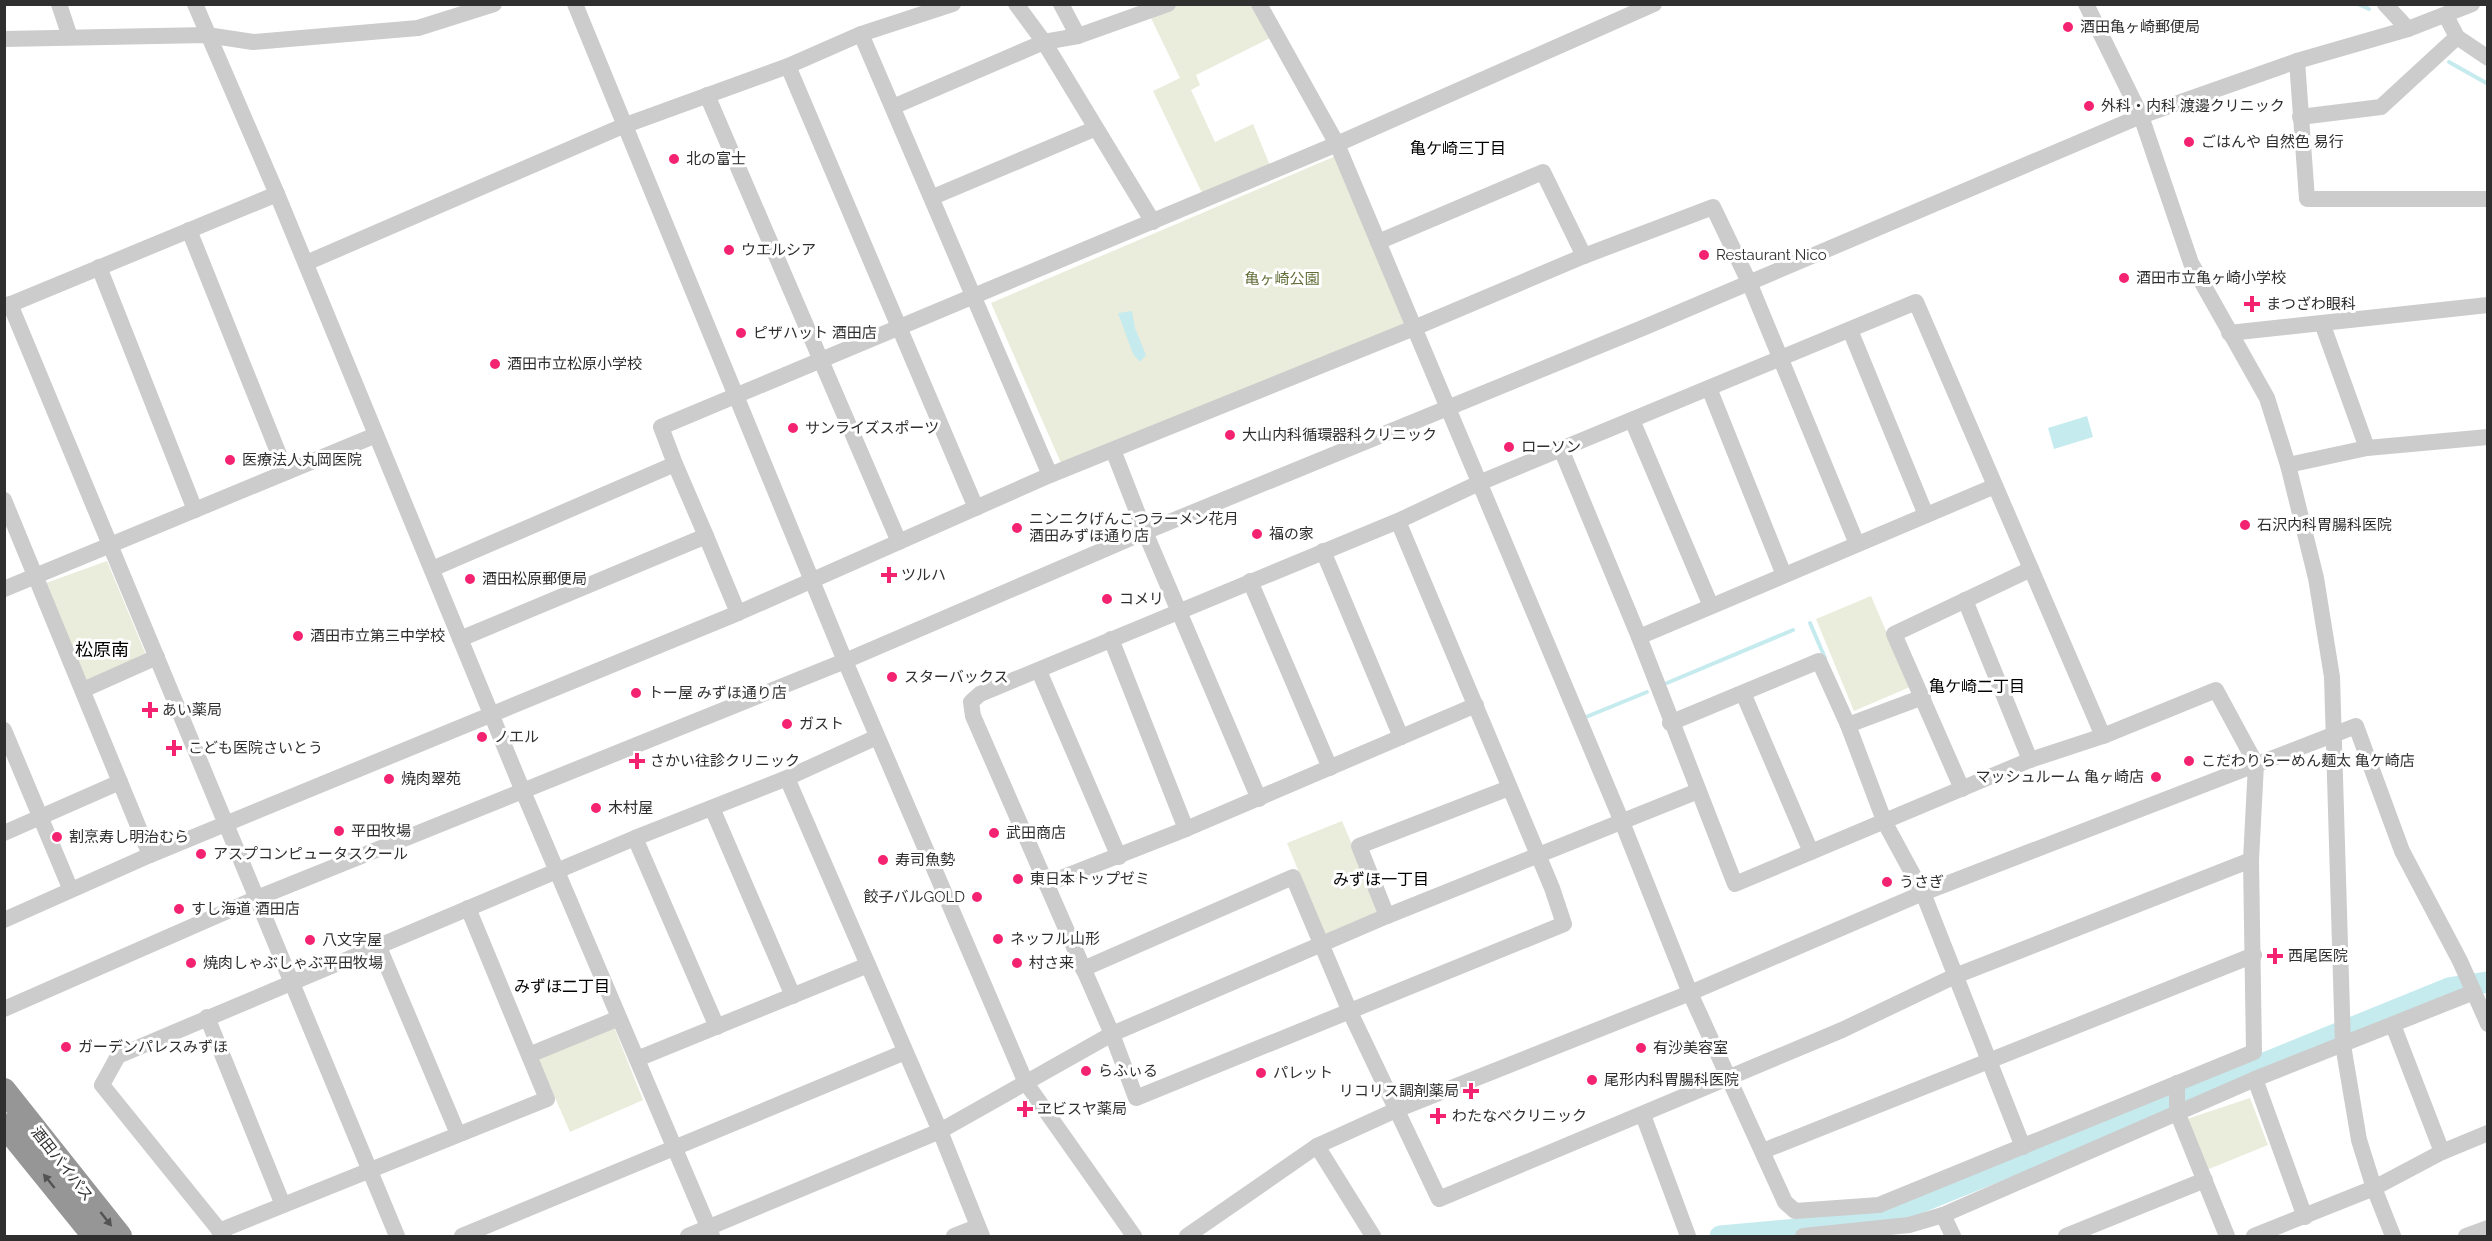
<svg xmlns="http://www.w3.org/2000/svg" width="2492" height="1241" viewBox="0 0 2492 1241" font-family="Raleway,'Noto Sans JP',sans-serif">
  <rect width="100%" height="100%" fill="#fff"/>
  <g fill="#eaeddb">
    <polygon points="1177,5 1252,5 1272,37 1196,75 1200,85 1191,90 1215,142 1253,124 1271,168 1204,197 1153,91 1180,78 1150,16"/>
    <polygon points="1338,155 1408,326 1064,470 991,303"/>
    <polygon points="107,561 146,655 86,684 46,583"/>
    <polygon points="1871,596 1910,687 1854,711 1816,619"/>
    <polygon points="1342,821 1381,913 1325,936 1287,843"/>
    <polygon points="614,1027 643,1100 570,1132 538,1058"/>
    <polygon points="2250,1098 2268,1145 2204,1171 2181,1121"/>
  </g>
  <g fill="#c6ebef">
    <polygon points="1132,311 1135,328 1146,355 1140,362 1133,354 1118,313"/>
    <polygon points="2087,416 2093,437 2054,449 2048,428"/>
  </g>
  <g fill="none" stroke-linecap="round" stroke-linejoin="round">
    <g stroke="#c6ebef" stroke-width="4">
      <polyline points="2358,4 2369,9"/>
      <polyline points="2449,62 2488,84"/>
      <polyline points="1810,623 1825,658"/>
      <polyline points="1667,683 1793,630"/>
      <polyline points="1586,717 1647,692"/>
      <polyline points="2034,1153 2036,1156"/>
    </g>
    <polyline stroke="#c6ebef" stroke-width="21" points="1720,1236 1818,1227 1882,1218 2449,988 2488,982"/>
    <g stroke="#ccc" stroke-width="16">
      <polyline points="59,4 70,37"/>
      <polyline points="195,4 277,194 522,789 712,1236"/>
      <polyline points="575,4 845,661 1026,1083 1134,1236"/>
      <polyline points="1016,4 1044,42 1078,36 1168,4"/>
      <polyline points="1061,4 1078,36"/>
      <polyline points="1259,4 1337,144 1622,822 1690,993 1785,1202 1795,1211 1879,1205 2254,1052 2251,860 2256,764 2216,690 2103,736 2030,760 1735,884 1639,637 1561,449"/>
      <polyline points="2086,4 2141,116 2191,263 2267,398 2288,465 2316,578 2332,677 2343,1045 2359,1140 2374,1188 2393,1236"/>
      <polyline points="2385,4 2408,29"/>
      <polyline points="2446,16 2457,37 2488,58"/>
      <polyline points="861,34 1050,475"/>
      <polyline points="4,39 207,35 253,42 418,28 494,4"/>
      <polyline points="2297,61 2307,199 2488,199"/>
      <polyline points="788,66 976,508"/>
      <polyline points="707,95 899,542"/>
      <polyline points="895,106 1044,42 1153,222"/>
      <polyline points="2300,117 2381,107 2457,37"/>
      <polyline points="933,197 1094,129"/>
      <polyline points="189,230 286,472"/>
      <polyline points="1378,242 1543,172 1584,256"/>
      <polyline points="306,263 623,126 788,66 861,34 953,4"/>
      <polyline points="99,267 195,510"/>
      <polyline points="10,304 397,1236"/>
      <polyline points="4,307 277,194"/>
      <polyline points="2322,323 2367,448"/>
      <polyline points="1850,330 1926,515"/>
      <polyline points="2229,333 2488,305"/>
      <polyline points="1709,388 1784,575"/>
      <polyline points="1632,420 1711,606"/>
      <polyline points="1113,450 1145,532 1259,799"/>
      <polyline points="2288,465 2367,448 2488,437"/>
      <polyline points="4,500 150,855"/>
      <polyline points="1398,521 1552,888 1564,924 1136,1098 1112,1034 973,716 971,702 980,694 1398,521 1479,483 1916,302 2103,736"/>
      <polyline points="706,536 738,613"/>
      <polyline points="1323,551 1401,737"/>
      <polyline points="432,569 675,464 661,427 1337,144 1654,4"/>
      <polyline points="1250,581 1330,768"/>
      <polyline points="4,589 376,435"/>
      <polyline points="1965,600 2030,760"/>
      <polyline points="1639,637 1995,486"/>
      <polyline points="460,639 706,536 675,464"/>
      <polyline points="1111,639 1186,829"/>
      <polyline points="1039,671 1119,857"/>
      <polyline points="83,690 157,657"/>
      <polyline points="1743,693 1811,852"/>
      <polyline points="1670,723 1819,661 1848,725 1885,823 1923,893 2023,1147"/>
      <polyline points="1848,725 1923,697"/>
      <polyline points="4,730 70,888"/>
      <polyline points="787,778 940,1131 982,1236"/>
      <polyline points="1962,789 1894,634 2031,569"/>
      <polyline points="712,808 793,996"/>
      <polyline points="4,833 120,782"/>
      <polyline points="635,838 717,1027"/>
      <polyline points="1046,884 1186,829 1476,705"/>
      <polyline points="1387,916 1359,846 1509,788"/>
      <polyline points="4,920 150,855 738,613 1050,475 1414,328 1584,256 1713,207 1749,282 1857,544"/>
      <polyline points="379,947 458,1134"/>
      <polyline points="1083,969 1293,877 1350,1012 1439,1199 1842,1030 1955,976 2251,860"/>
      <polyline points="4,1009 257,898 845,661 1145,532 1645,327 2141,116 2297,61 2408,29 2472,4"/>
      <polyline points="207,1017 283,1205"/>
      <polyline points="2393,1025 2442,1152"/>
      <polyline points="529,1055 619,1018"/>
      <polyline points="637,1059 868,965"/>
      <polyline points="2255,1079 2305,1217"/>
      <polyline points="2177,1083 2177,1112 2227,1236"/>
      <polyline points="1643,1115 1688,1236"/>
      <polyline points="1317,1146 1373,1236"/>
      <polyline points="1763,1151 2254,955"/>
      <polyline points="1943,1215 1953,1236"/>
      <polyline points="219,1231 547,1099 468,908"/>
      <polyline points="224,1236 102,1085 118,1056 635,838 787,778 877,737"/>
      <polyline points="462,1236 905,1052"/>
      <polyline points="688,1236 940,1131 1112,1034 1387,916 1698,791"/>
      <polyline points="954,1236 977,1227"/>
      <polyline points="1187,1236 1317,1146 1396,1110 1690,993 1923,893 2356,726 2402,851 2460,961 2488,1024"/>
      <polyline points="1803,1236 1909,1225 1943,1215 2255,1079 2474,992"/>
      <polyline points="2066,1236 2205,1180"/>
      <polyline points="2254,1236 2374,1188 2442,1152 2488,1133"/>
      <polyline points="2466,1236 2488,1228"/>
    </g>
    <g stroke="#969696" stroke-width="24">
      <polyline points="4,1090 120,1236"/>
      <polyline points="4,1125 94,1236"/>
    </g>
  </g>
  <defs><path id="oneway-solid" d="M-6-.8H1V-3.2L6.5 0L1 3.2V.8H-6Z" transform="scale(1.5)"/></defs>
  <g fill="#535353">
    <use href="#oneway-solid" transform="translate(49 1181) rotate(-129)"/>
    <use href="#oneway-solid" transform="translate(106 1219) rotate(52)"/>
  </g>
  <g fill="#f32372" stroke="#fff" stroke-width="2">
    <circle cx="2068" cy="27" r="6"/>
    <circle cx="2089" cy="106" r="6"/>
    <circle cx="2189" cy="142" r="6"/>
    <circle cx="674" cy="159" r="6"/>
    <circle cx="729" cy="250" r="6"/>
    <circle cx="1704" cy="255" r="6"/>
    <circle cx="2124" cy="278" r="6"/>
    <path d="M2249 295h6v6h6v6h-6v6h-6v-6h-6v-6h6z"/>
    <circle cx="741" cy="333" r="6"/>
    <circle cx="495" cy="364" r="6"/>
    <circle cx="793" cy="428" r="6"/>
    <circle cx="1230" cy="435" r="6"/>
    <circle cx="1509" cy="447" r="6"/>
    <circle cx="230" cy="460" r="6"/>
    <circle cx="2245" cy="525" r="6"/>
    <circle cx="1017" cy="528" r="6"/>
    <circle cx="1257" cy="534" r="6"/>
    <path d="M886 566h6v6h6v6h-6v6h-6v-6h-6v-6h6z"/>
    <circle cx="470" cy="579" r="6"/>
    <circle cx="1107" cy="599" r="6"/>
    <circle cx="298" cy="636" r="6"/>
    <circle cx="892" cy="677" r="6"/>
    <circle cx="636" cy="693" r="6"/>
    <path d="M147 701h6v6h6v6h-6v6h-6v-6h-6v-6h6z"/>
    <circle cx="787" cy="724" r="6"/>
    <circle cx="482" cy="737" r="6"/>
    <path d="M171 739h6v6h6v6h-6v6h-6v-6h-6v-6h6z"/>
    <path d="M634 752h6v6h6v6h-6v6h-6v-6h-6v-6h6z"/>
    <circle cx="2189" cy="761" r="6"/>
    <circle cx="2156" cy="777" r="6"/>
    <circle cx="389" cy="779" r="6"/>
    <circle cx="596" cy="808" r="6"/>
    <circle cx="339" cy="831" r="6"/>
    <circle cx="994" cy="833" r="6"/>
    <circle cx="57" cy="837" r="6"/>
    <circle cx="201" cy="854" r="6"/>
    <circle cx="883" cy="860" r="6"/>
    <circle cx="1018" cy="879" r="6"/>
    <circle cx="1887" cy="882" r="6"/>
    <circle cx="977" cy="897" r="6"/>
    <circle cx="179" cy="909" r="6"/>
    <circle cx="998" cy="939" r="6"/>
    <circle cx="310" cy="940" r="6"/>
    <path d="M2272 947h6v6h6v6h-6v6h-6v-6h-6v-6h6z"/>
    <circle cx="191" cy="963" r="6"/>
    <circle cx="1017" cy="963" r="6"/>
    <circle cx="66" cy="1047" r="6"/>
    <circle cx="1641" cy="1048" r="6"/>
    <circle cx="1086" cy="1071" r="6"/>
    <circle cx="1261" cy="1073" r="6"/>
    <circle cx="1592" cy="1080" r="6"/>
    <path d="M1468 1082h6v6h6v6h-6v6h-6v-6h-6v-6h6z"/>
    <path d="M1022 1100h6v6h6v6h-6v6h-6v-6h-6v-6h6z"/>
    <path d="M1435 1107h6v6h6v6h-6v6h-6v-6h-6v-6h6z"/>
  </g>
  <g text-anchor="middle" stroke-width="6" stroke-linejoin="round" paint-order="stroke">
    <g font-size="15" fill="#2f2f2f" stroke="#fff" text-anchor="start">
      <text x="2080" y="32">酒田亀ヶ崎郵便局</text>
      <text x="2101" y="111">外科・内科 渡邊クリニック</text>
      <text x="2201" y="147">ごはんや 自然色 易行</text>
      <text x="686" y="164">北の富士</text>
      <text x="741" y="255">ウエルシア</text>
      <text x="1716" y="260">Restaurant Nico</text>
      <text x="2136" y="283">酒田市立亀ヶ崎小学校</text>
      <text x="2266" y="309">まつざわ眼科</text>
      <text x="753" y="338">ピザハット 酒田店</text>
      <text x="507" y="369">酒田市立松原小学校</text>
      <text x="805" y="433">サンライズスポーツ</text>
      <text x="1242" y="440">大山内科循環器科クリニック</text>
      <text x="1521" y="452">ローソン</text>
      <text x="242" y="465">医療法人丸岡医院</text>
      <text x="1029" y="524">ニンニクげんこつラーメン花月<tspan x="1029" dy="17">酒田みずほ通り店</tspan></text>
      <text x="2257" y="530">石沢内科胃腸科医院</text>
      <text x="1269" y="539">福の家</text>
      <text x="901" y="580">ツルハ</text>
      <text x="482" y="584">酒田松原郵便局</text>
      <text x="1119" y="604">コメリ</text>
      <text x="310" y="641">酒田市立第三中学校</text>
      <text x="904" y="682">スターバックス</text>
      <text x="648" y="698">トー屋 みずほ通り店</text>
      <text x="162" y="715">あい薬局</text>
      <text x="799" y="729">ガスト</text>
      <text x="494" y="742">ノエル</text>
      <text x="188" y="753">こども医院さいとう</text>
      <text x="650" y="766">さかい往診クリニック</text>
      <text x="2201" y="766">こだわりらーめん麺太 亀ケ崎店</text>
      <text x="2144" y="782" text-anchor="end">マッシュルーム 亀ヶ崎店</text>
      <text x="401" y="784">焼肉翠苑</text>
      <text x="608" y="813">木村屋</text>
      <text x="351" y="836">平田牧場</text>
      <text x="1006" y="838">武田商店</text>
      <text x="69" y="842">割烹寿し明治むら</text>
      <text x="213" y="859">アスプコンピュータスクール</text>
      <text x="895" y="865">寿司魚勢</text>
      <text x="1030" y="884">東日本トップゼミ</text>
      <text x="1899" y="887">うさぎ</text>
      <text x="965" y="902" text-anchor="end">餃子バルGOLD</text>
      <text x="191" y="914">すし海道 酒田店</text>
      <text x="1010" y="944">ネッフル山形</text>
      <text x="322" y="945">八文字屋</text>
      <text x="2288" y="961">西尾医院</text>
      <text x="203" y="968">焼肉しゃぶしゃぶ平田牧場</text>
      <text x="1029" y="968">村さ来</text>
      <text x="78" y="1052">ガーデンパレスみずほ</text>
      <text x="1653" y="1053">有沙美容室</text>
      <text x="1098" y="1076">らふぃる</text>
      <text x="1273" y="1078">パレット</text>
      <text x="1604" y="1085">尾形内科胃腸科医院</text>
      <text x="1459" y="1096" text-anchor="end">リコリス調剤薬局</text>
      <text x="1037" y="1114">ヱビスヤ薬局</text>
      <text x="1452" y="1121">わたなべクリニック</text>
    </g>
    <g font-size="15" fill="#626e38" stroke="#fff">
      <text x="1282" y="284">亀ヶ崎公園</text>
    </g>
    <g font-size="15" fill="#2f2f2f" stroke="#fff">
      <text transform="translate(62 1164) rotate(52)" y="5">酒田バイパス</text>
    </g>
    <g font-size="16" fill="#000" stroke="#fff">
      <text x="1458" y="154">亀ケ崎三丁目</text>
      <text x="1977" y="692">亀ケ崎二丁目</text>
      <text x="1381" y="885">みずほ一丁目</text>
      <text x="562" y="992">みずほ二丁目</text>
    </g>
    <g font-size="18" fill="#000" stroke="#fff">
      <text x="102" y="656">松原南</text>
    </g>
  </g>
  <rect width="2492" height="1241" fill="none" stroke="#2f2f2f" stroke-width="12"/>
</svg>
